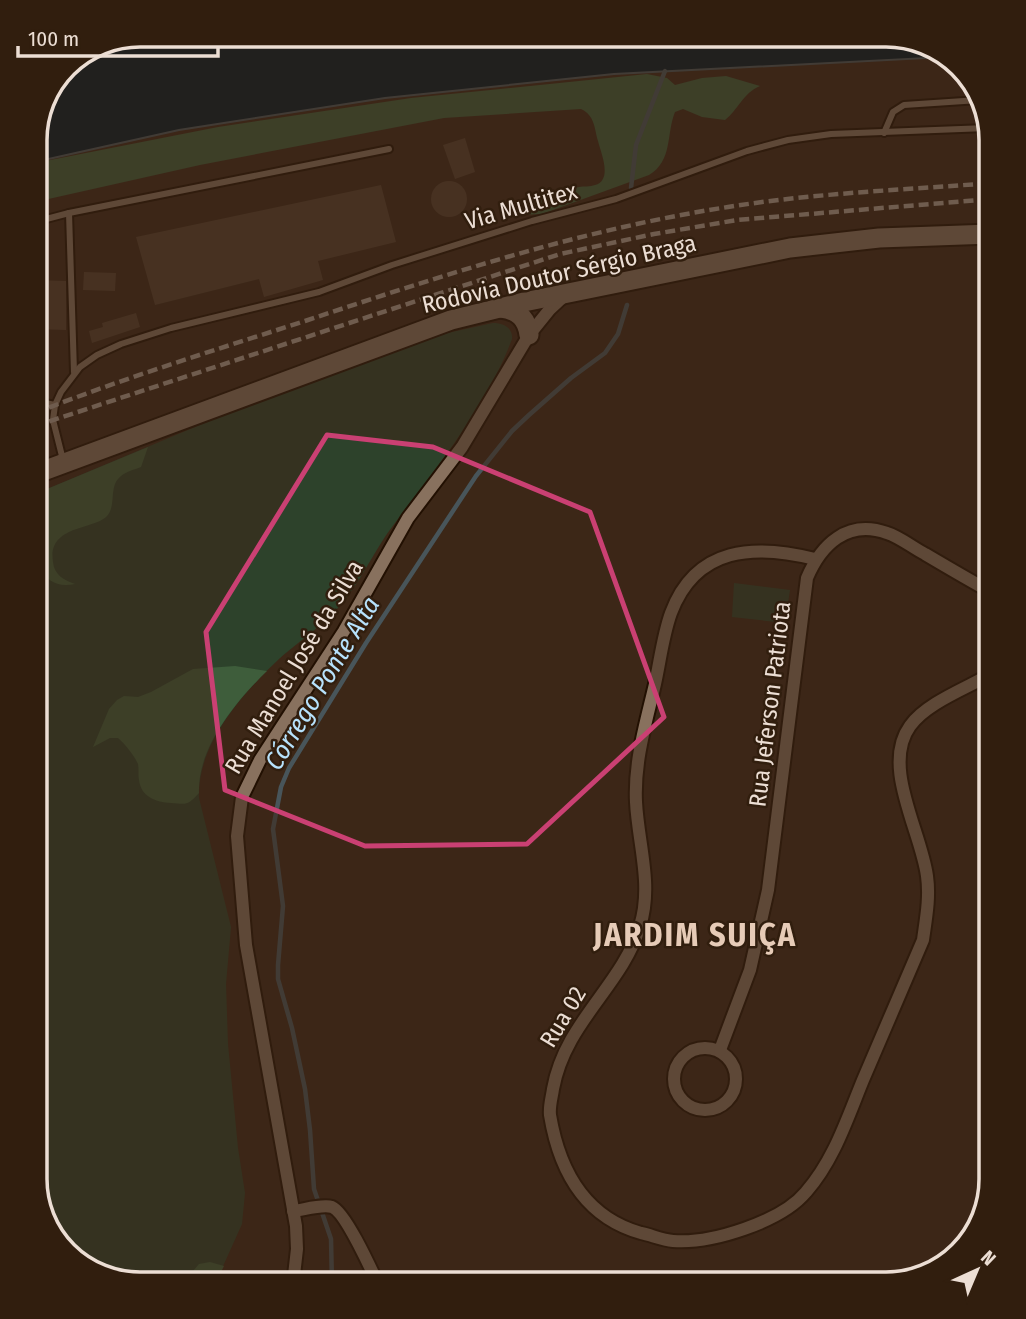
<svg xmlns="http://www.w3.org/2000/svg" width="1026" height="1319" viewBox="0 0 1026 1319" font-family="'Fira Sans Condensed',sans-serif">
  <rect width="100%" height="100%" fill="#3c2717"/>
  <g fill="#2d422b">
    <path d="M493,323C504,323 513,328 512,339C485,410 436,467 392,527C376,548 365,573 349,594C330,621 303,638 279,659C242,694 197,744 199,798L231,927L226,984L228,1044L238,1148L245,1193L242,1224L215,1284H134L87,1270L53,1237L35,1179V494L298,384L443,334Z"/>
    <polygon points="734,583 790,590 785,623 732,617"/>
  </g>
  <g fill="#3e5d3b">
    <path d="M647,74L667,78L675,85L702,78L726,76L760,86C743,93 738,110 725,120L702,117L683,109L675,112C666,134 673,161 649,175L542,214L520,215C524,187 547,196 564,193C569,192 573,188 579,187C584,186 590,187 595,185C613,180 601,153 598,141C594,127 595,116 581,109L444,118L200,165L35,202V163L218,127L411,98Z"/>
    <path d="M148,447L141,467C134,470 127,471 121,476C108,486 117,505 107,516C94,530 47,525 53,562C54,575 64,580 75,584C56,588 49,580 35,568V494Z"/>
    <path d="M235,666L267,671C236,701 197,748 199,793C187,806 187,804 171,803C156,802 141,797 139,780C138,774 139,769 138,764C134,755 125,744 118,738H110L93,747L109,709L117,700L124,696L138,697L151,692L193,669Z"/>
    <polygon points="210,1262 224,1266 215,1284 182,1284 199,1264"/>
  </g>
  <polygon fill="#021a26" stroke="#48555a" stroke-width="2" points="140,35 892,35 938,49 947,57 614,74 385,98 179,130 35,162 35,133 71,61"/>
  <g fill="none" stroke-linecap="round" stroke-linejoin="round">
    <g stroke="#48555a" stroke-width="4.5">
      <polyline points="631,188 636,145 665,71"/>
      <polyline points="332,1284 331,1239 314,1189 310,1130 305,1089 292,1028 278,979 278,965 283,906 273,829 281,787 289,768 366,643 476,476 512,431 529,415 571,378 605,353 618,334 627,305"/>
    </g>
  </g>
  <g fill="#553f2e">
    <polygon points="465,138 475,172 455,179 443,145"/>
    <circle cx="449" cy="199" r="18"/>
    <polygon points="381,185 396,242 318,261 323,280 264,297 259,279 155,305 136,237"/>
    <polygon points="84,272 116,273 115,291 83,290"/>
    <polygon points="35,280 66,281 66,330 35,329"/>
    <polygon points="136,313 140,327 92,343 89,331 103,327 102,323"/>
  </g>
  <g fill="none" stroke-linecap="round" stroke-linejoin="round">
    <defs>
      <g id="lane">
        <polyline points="884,133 893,112 904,105 979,100"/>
        <polyline points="69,213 74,372"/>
        <polyline points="35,222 69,213 389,149"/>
        <polyline points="35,401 55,405"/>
        <polyline points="63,460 53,420 55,405 61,392 80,367 97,355 121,344 171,328 319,292 392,265 532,221 616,199 747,151 788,140 831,134 987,128"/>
      </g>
      <g id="street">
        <path d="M815,559C755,544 696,546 671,613C663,635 660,661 655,684C646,723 634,761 636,802C638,843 653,885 640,926C622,986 565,1022 553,1089C552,1097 549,1106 550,1115C559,1169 584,1217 641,1233C651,1235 662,1240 673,1241C711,1244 781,1222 806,1192C834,1160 847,1119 863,1080C883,1033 903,987 923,940C926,918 930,898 927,876C921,831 881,766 910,726C926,703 967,688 991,674"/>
        <circle cx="705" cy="1079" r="31"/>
        <path d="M720,1050L750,970L768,890L807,578C821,545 847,519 887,533C900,537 913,548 925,554C947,567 969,580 991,592"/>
        <path d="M293,1211C303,1210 322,1204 332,1207C345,1212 371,1269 378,1284"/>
        <polyline points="293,1284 297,1249 296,1226 246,945 237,836 242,797 260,760 344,631 408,518 462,447 529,335 550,309 564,296"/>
      </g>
      <g id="secondary">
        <path d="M501,308C518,310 527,319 529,335"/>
        <polyline points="35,474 451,320 524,302 790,248 879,238 991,234"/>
      </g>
    </defs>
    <use href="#lane" stroke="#221002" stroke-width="10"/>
    <use href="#street" stroke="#221002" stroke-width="16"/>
    <use href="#secondary" stroke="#221002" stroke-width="23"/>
    <use href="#lane" stroke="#88715e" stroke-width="6"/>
    <use href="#street" stroke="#88715e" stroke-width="12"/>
    <use href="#secondary" stroke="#88715e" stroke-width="19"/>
    <g stroke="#ad9d90" stroke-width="4.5" stroke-dasharray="10 5" stroke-linecap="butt">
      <path d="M35,413C124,378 215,350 305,321C443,275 584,229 728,207C815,193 904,190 991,183"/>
      <polyline points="35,426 560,254 654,234 737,220 991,199"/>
    </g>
  </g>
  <path d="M0 0H1026V1319H0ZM327,435L433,447L590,512L664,717L527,844L365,846L225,790L206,632Z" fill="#3c2717" fill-opacity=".55" fill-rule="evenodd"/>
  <path fill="none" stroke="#ca4073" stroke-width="5" stroke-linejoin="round" d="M327,435L433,447L590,512L664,717L527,844L365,846L225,790L206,632Z"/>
  <g text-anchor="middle" stroke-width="5" stroke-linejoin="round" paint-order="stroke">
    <g font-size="24" fill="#ecded4" stroke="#311e0e">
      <text transform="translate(521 206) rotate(-16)" y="8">Via Multitex</text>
      <text transform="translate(559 274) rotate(-13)" y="8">Rodovia Doutor Sérgio Braga</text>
      <text transform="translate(294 667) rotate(-59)" y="8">Rua Manoel José da Silva</text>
      <text transform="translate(770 704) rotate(-83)" y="8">Rua Jeferson Patriota</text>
      <text transform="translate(563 1017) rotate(-59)" y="8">Rua 02</text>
    </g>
    <g font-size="26" font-style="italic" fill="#b7e2fc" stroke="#311e0e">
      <text transform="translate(322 683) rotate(-59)" y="9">Córrego Ponte Alta</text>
    </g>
    <g font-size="32" font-weight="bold" letter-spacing="2" fill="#e6cbb7" stroke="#311e0e">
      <text x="695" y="946">JARDIM SUIÇA</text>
    </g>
  </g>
  <path d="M0 0H1026V1319H0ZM140 47H886A93 93 0 0 1 979 140V1179A93 93 0 0 1 886 1272H140A93 93 0 0 1 47 1179V140A93 93 0 0 1 140 47Z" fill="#311e0e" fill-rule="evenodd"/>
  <path fill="none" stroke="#ecded4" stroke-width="3.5" d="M140 47H886A93 93 0 0 1 979 140V1179A93 93 0 0 1 886 1272H140A93 93 0 0 1 47 1179V140A93 93 0 0 1 140 47Z"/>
  <g transform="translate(977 1270) rotate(44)" stroke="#311e0e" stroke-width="5" paint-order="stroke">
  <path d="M0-5L12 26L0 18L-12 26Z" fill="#ecded4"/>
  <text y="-10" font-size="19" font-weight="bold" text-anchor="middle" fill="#ecded4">N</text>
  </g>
  <path d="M18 46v10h200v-10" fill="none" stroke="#ecded4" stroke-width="3.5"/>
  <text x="28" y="46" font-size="21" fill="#ecded4" stroke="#311e0e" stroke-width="5" paint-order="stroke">100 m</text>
</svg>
